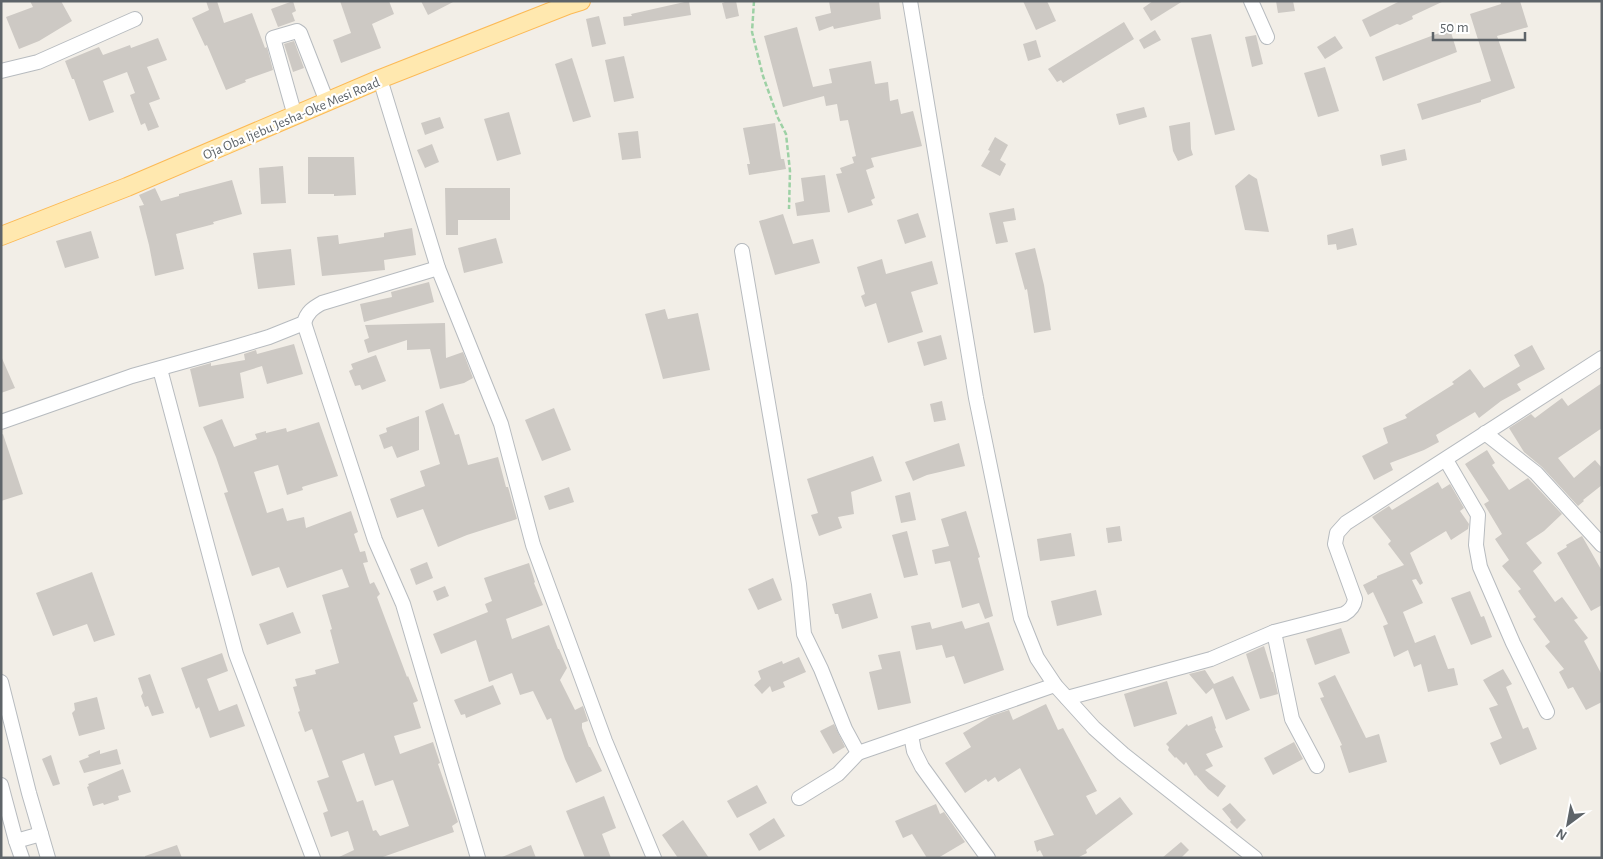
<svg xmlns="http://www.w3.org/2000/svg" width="1603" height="859" viewBox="0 0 1603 859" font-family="'Alegreya Sans',sans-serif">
  <rect width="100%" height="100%" fill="#f2eee7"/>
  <g fill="#cdc9c4" fill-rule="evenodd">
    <polygon points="30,1 61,1 72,21 39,41 19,49 6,17 33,7"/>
    <polygon points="206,1 217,1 224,23 252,13 265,48 267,47 273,70 245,80 246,82 226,90 207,45 205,46 192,18 209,10"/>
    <polygon points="293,1 296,11 292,13 295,21 278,27 271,9"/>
    <polygon points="340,1 389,1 394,14 372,24 381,48 341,63 333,40 351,33"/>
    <polygon points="421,1 455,1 428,15"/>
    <polygon points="689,1 691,15 624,26 623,17 632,16 631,14"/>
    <polygon points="728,1 736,1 739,16 726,19 722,3"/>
    <polygon points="829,1 879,1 881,19 834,29 833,26 819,31 815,17 831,13"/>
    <polygon points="1023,1 1047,1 1056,21 1036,30"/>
    <polygon points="1153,1 1183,1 1151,21 1143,8"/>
    <polygon points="1276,1 1293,1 1295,11 1278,13"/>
    <polygon points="1400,1 1444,1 1412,16 1413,19 1400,25 1397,24 1370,37 1362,20"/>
    <polygon points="1500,1 1520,1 1528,27 1497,36 1515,88 1481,100 1481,102 1422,120 1417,104 1491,81 1470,14 1501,4"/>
    <polygon points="599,16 606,44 592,47 586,19"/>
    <polygon points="1124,22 1134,39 1063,83 1061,80 1057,82 1048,69"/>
    <polygon points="797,27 813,87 832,83 829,69 871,61 875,84 888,82 890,101 898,99 901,114 913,111 922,146 871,158 874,167 866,170 875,198 871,200 873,205 848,213 836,174 842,173 840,168 854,163 852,157 856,156 848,120 840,121 837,104 826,106 824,96 783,107 764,36"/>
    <polygon points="1450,29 1457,52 1383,81 1375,57"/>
    <polygon points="1155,30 1161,40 1144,49 1139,40"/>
    <polygon points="1211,34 1235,130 1215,135 1191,38"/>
    <polygon points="1256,35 1263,64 1252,67 1245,37"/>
    <polygon points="1335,36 1343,48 1325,59 1317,47"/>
    <polygon points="158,38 167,60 147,67 160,99 149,103 159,127 148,131 145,123 141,125 130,95 135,93 127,72 103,81 114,112 89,121 74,79 72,79 65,61 99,47 103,55 130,45 131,48"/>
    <polygon points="1036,40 1041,57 1028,61 1023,44"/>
    <polygon points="294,41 304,68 293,72 284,44"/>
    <polygon points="624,56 634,98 614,102 605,60"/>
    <polygon points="572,58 591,117 573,122 555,64"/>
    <polygon points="1325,67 1339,111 1318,117 1304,73"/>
    <polygon points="1144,107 1147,117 1119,125 1116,114"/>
    <polygon points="509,112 521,154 497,161 484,119"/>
    <polygon points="440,117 444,128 425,135 421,123"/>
    <polygon points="1190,122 1191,149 1193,155 1178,161 1173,151 1169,126"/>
    <polygon points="775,123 781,159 784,159 786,169 749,175 747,164 750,164 743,128"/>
    <polygon points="638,131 641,158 622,160 618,133"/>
    <polygon points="995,137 1008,145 1000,160 1006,164 1000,176 981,166 990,151 988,150"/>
    <polygon points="432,144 439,162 425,168 417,150"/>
    <polygon points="1405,149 1407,160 1382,166 1380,155"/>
    <polygon points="308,157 354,157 356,195 334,196 334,194 308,194"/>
    <polygon points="283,166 286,203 261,204 259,168"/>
    <polygon points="1249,174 1257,179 1269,232 1245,230 1235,186"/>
    <polygon points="825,175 830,212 797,216 795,203 804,201 801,178"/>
    <polygon points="232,180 242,214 213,222 214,224 176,234 184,269 155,276 149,245 139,206 144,205 139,195 155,188 161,201 179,196 179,194"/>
    <polygon points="445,188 510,188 510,220 458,220 458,235 446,235"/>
    <polygon points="1014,208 1016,220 1003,222 1008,242 996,244 989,213"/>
    <polygon points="918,213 926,237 905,244 897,220"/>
    <polygon points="783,214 793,244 813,239 820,263 775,275 759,221"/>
    <polygon points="412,228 416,255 384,260 385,270 322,276 317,237 338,235 339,244 384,237 384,233"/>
    <polygon points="1353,228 1357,245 1337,250 1336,244 1328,245 1327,235"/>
    <polygon points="91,231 99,258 65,268 56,241"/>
    <polygon points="496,238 503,263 464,273 458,248"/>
    <polygon points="1035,248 1044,285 1051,330 1034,333 1027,289 1025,290 1015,253"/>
    <polygon points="291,249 295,285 258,289 253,253"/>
    <polygon points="882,259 886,274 932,261 938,284 911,292 923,332 888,343 876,303 865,307 861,296 865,294 857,267"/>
    <polygon points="429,282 434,302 364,322 360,304 392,297 391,292"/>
    <polygon points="665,309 668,319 698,313 710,370 663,379 645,314"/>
    <polygon points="445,323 446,358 463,352 473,378 464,383 440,389 430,349 407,350 407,340 368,353 364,340 369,338 365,325"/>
    <polygon points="941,335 947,359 924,366 917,342"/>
    <polygon points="294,344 303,374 267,384 262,366 240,373 244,398 199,407 190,369 211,363 211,366 245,360 244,354 256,350 257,354"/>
    <polygon points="1532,345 1545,369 1517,384 1521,390 1501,401 1479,418 1475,412 1436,435 1439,442 1424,450 1390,463 1393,470 1374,480 1362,456 1388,443 1383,428 1407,418 1405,415 1454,384 1452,382 1470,369 1484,388 1520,366 1514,355"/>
    <polygon points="376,355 386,381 362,390 360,385 355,386 349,371 353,369 351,364"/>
    <polygon points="1,356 15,388 1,393"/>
    <polygon points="1602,383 1602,428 1558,458 1574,478 1595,460 1602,468 1602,485 1583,500 1584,501 1578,506 1542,467 1524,452 1509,428 1531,414 1535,418 1562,398 1568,406"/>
    <polygon points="942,401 946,420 934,422 930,404"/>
    <polygon points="443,403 455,435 459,434 468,465 498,457 506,487 508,487 517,519 467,535 438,547 423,509 397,518 390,499 425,486 420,471 440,464 425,411"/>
    <polygon points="554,408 571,450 542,461 525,420"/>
    <polygon points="419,416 419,450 397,458 392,446 384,449 379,435 387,432 386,428"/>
    <path d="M222,419L234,447L257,439L255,434L266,431V433L286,428L287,432L319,422L338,476L302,487L303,490L287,495L278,465L254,472L267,513L283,508L287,521L304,517L306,528L351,511L358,532L354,534L360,552L365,551L368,562L363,563L370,584L374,582L380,594L377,597L407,677L408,676L418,701L413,703L421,728L394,736L400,754L433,742L440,763L438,764L458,822L452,826L454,832L380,858H337L354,850L348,831L331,837L323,813L328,811L317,781L329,777L312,729L305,732L298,712L300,711L293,687L297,686L295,679L316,674L315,670L339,663L330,630L332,629L322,595L349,587L342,569L287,588L279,567L252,576L224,493L228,492L216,457L203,427ZM364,753L375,786L393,780L409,826L380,836L376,830L373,831L363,800L357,802L342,761Z"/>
    <polygon points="3,434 23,494 1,501 1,435"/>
    <polygon points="959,443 965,466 927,475 913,481 905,462"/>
    <polygon points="1487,450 1495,463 1492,465 1509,490 1528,478 1562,514 1544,531 1526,543 1542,563 1533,571 1555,602 1562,597 1578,618 1574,620 1588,638 1584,641 1602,675 1602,702 1586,710 1573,687 1568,689 1559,672 1564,669 1545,646 1550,642 1533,619 1536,617 1518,591 1521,589 1502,566 1509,560 1495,539 1502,534 1484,504 1489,501 1465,464"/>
    <polygon points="873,456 882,481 851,492 854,514 838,517 842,528 819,536 811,515 818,513 807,479"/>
    <polygon points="1438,482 1442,489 1450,484 1464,508 1460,511 1469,524 1468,529 1451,540 1446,531 1410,553 1423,583 1420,585 1416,579 1412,580 1423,603 1403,612 1415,643 1435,635 1448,669 1454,668 1458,685 1428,692 1421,664 1414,667 1408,650 1394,657 1383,626 1388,624 1373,592 1368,595 1363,585 1377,578 1377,576 1404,565 1388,544 1391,541 1372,517 1389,506 1392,510"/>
    <polygon points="569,487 574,502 549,510 544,496"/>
    <polygon points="910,492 916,520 901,523 895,496"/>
    <polygon points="966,511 980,557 978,558 993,616 985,619 979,603 962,608 950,561 935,564 932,550 949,546 941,519"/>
    <polygon points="1120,526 1122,541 1108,543 1106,528"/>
    <polygon points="907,531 918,575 904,578 892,535"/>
    <polygon points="1071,533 1075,556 1040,561 1037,539"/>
    <polygon points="1582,536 1602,571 1602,605 1591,611 1557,553 1567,547 1566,545"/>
    <polygon points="427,562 433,578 416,585 410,569"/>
    <polygon points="529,563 535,582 534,583 543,605 506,619 512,639 549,625 558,649 559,649 567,668 560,680 575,710 583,706 588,721 582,723 582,728 589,747 590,747 602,771 576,783 565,759 551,718 547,720 533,691 520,695 512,673 489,682 476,640 441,654 433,634 488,612 485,604 492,601 484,578"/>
    <polygon points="92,572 115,635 94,642 87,624 53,636 36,593"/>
    <polygon points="773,578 782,600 758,610 748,589"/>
    <polygon points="445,586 449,596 437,601 433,591"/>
    <polygon points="1096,590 1102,615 1057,626 1051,601"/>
    <polygon points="1470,591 1481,617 1484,616 1492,637 1471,645 1451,598"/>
    <polygon points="871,593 878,618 842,629 838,614 835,614 832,604"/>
    <polygon points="293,612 301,633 267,645 259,624"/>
    <polygon points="962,621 965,629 989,622 1004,670 964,684 954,656 946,658 942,645 916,650 911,626 930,622 932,629"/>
    <polygon points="1341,628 1350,653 1315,665 1306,639"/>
    <polygon points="1264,646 1272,672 1273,672 1278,694 1260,699 1246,654"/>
    <polygon points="900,651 911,703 878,710 869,672 882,669 878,655"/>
    <polygon points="222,653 228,671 207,679 219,711 237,704 245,726 210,738 199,707 196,709 181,668"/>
    <polygon points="799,657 806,672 783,682 785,687 772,692 770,686 762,694 754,685 761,679 758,671 782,661 783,664"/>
    <polygon points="1503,669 1512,684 1506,687 1523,729 1528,727 1537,749 1500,765 1490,743 1502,738 1489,708 1498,705 1483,680"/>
    <polygon points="1205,670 1214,684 1233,676 1250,710 1226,720 1213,688 1206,694 1189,674"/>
    <polygon points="150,674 164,713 152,716 148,706 145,707 141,696 143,693 138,678"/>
    <polygon points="1335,675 1366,738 1379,734 1387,762 1349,773 1340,746 1342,745 1320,698 1324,697 1318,683"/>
    <polygon points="1167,681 1177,714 1134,727 1124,694"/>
    <polygon points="493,685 501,704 466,718 465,714 461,715 454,700"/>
    <polygon points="97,697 105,729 79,736 72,713 75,710 74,703"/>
    <polygon points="1046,704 1058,730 1063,728 1097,791 1086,796 1096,815 1120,797 1133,814 1086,850 1087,853 1077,858 1044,858 1040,850 1037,852 1034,841 1054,835 1020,768 998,782 995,777 988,782 986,779 965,793 945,763 971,747 963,733 991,716 1009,710 1013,720"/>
    <polygon points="1212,716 1216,728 1215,729 1223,747 1206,754 1213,766 1205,770 1226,786 1218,797 1208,789 1196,775 1195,776 1186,762 1184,765 1176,757 1175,758 1168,750 1169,747 1166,744 1187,724 1188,726"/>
    <polygon points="834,724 845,747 833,754 820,731"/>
    <polygon points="1294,742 1303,759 1273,775 1264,758"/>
    <polygon points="117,749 121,764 84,773 79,761 89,757 88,755 100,750 100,754"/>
    <polygon points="51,755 60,784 53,786 42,759"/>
    <polygon points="123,769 131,792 118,796 119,800 104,805 103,803 93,806 87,787 89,786 88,784"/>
    <polygon points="757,785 767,803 737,818 727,801"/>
    <polygon points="604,796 616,828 602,834 611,858 585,858 566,811"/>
    <polygon points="1230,803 1246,820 1237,829 1230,822 1231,820 1222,809"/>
    <polygon points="936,804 940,814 944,812 965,842 938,858 927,858 912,834 903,838 895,821"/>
    <polygon points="774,818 785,836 759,851 749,834"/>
    <polygon points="683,820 709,858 678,858 662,835"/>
    <polygon points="1181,842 1189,850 1181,858 1162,858"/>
    <polygon points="177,845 182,858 145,858 145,856"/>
    <polygon points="531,845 536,858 502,858 502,857"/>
  </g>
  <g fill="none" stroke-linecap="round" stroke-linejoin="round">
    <defs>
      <g id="minor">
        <polyline points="910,1 976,398 1021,618 1037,658 1055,685 1094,728 1123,754 1255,858"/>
        <polyline points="1251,1 1267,37"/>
        <polyline points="1,71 38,62 135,19"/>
        <polyline points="380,79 438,268 501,424 533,545 605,741 654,858"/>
        <polyline points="295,116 273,38 297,31 300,33 327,102"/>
        <polyline points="742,251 799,584 804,634 821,669 845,729 858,753 838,774 799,798"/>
        <polyline points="304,323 375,540 403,604 478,858"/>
        <polyline points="160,369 236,654 313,858"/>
        <path d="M1,422L132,376L232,348L269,337L304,323C307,312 313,308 322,303L438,268"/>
        <polyline points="1485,433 1536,473 1602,545"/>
        <polyline points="1446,460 1478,515 1476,545 1480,567 1513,643 1547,712"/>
        <polyline points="1274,632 1292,719 1317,766"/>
        <polyline points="1,682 29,793 48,858"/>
        <path d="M1067,698L1211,659L1274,632L1344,614C1351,610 1354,606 1355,599L1335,544L1337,533L1346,523L1602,358"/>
        <polyline points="911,735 914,751 922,767 988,858"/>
        <polyline points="858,753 1055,685"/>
        <polyline points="1,785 16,841"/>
        <polyline points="22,858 16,841 41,834"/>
      </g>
      <polyline id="major" points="1,236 127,187 380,79 568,5 581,1"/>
    </defs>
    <use href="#minor" stroke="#b7bbbf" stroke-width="16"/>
    <use href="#major" stroke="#fcba56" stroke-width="20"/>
    <polyline stroke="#9dd1a5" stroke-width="2.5" stroke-dasharray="5 2.5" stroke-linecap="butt" points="754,1 752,32 763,76 778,118 786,134 790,171 789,209"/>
    <use href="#minor" stroke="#fff" stroke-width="14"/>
    <use href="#major" stroke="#ffe8af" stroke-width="18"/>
  </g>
  <g text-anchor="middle" stroke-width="4.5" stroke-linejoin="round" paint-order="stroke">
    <g font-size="14" fill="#5e6469" stroke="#fff">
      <text transform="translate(291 118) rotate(-23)" y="5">Oja Oba Ijebu Jesha-Oke Mesi Road</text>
    </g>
  </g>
  <rect width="1603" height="859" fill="none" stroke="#5e6469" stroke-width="5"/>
  <g transform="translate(1568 824) rotate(212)" stroke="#ffffff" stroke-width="4" paint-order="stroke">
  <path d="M0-4L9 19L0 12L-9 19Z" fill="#5e6469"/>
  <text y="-8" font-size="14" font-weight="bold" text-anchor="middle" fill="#5e6469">N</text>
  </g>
  <path d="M1433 32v8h92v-8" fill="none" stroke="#5e6469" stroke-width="2.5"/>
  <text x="1440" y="32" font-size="15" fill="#5e6469" stroke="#ffffff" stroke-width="4" paint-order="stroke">50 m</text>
</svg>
